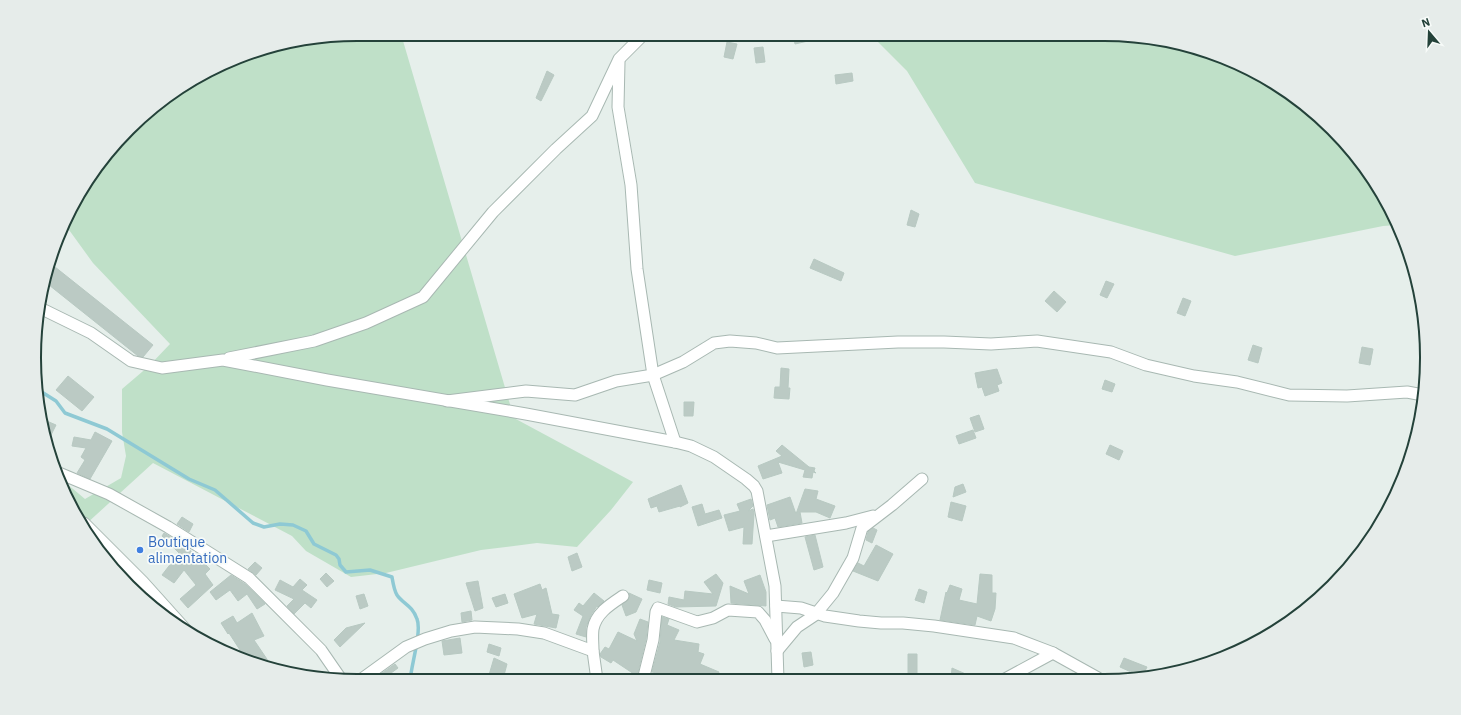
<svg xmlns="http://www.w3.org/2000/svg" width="1461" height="715" viewBox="0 0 1461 715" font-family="'IBM Plex Sans',sans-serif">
  <rect width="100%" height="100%" fill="#e6efeb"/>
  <g fill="#bfe0c8">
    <polygon points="358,34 401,34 514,418 633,482 611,510 577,547 537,543 481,550 386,573 351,577 306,551 292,536 153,463 85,525 67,501 60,478 85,499 121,478 126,456 122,432 122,389 149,366 170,344 93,263 64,223 88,178 160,101 253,51"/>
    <polygon points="870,34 1104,34 1167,40 1228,59 1283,89 1332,129 1373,178 1398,225 1383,226 1235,256 975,183 907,71"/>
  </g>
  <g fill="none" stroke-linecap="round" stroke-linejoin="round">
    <path stroke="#8ec9d4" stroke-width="3.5" d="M37,389L56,401L65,413L107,429L189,479L215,490L253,523L264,527L280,524L293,525L306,531L314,544L336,555L339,559L340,565L346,572L370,570L392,577C393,583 394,590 397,595C403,604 412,605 417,619C422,631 411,666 410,681"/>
  </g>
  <g fill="#bbcac4" stroke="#b8c9c2">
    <polygon points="793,34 821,34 821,38 795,44"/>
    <polygon points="727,42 737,44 733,59 724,57"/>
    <polygon points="763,47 765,62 756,63 754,48"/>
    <polygon points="547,71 554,75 541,101 536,98"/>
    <polygon points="852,73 853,81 836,84 835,75"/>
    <polygon points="911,210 919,214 915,227 907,225"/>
    <polygon points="814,259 844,273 841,281 810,268"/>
    <polygon points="50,263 153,345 143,357 138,356 44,281"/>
    <polygon points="1106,281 1114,284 1107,298 1100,295"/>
    <polygon points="1054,291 1066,302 1057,312 1045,301"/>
    <polygon points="1183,298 1191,301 1185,316 1177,313"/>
    <polygon points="1253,345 1262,348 1258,363 1248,360"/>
    <polygon points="1362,347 1373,349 1370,365 1359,363"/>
    <polygon points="781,368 789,369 788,388 790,388 789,399 774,398 775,387 780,387"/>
    <polygon points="997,369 1002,383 997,385 999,391 985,396 982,387 978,388 975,373"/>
    <polygon points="68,376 94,397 82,411 56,390"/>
    <polygon points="1105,380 1115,384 1112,392 1102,389"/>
    <polygon points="684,402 694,402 693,416 684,416"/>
    <polygon points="979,415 984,429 975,432 970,418"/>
    <polygon points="42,419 56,425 49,439"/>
    <polygon points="973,430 976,438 959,444 956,436"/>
    <polygon points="95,432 112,441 90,479 77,473 85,460 81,457 86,448 72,446 74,437 91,440"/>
    <polygon points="782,445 809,467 815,468 814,471 816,473 813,472 812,478 803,477 805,470 778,462 782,473 763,479 758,466 782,456 776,451"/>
    <polygon points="1110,445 1123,451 1119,460 1106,454"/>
    <polygon points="963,484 966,492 953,497 955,487"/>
    <polygon points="681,485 688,503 680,507 680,506 659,512 657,506 651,508 648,499"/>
    <polygon points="805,489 818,491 816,499 835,506 830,518 816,512 800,512 802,523 778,527 775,518 770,520 767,505 790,497 796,514"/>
    <polygon points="751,499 753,506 748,511 753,509 754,514 752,544 743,544 744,527 729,531 724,515 740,511 737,504"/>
    <polygon points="951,502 966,506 962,521 948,517"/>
    <polygon points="702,504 705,514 719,510 722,518 698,526 692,507"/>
    <polygon points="182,517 193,524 189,532 177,524"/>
    <polygon points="873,528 877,530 872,543 866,540 868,532"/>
    <polygon points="164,533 182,544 198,557 210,569 205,574 213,585 188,608 180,599 196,585 184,570 174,583 162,575 179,553 162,536"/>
    <polygon points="815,535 823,567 814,570 805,537"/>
    <polygon points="876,545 893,554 878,581 853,571 858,563 864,566"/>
    <polygon points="577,553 582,567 572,571 568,557"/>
    <polygon points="255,562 262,568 256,575 248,569"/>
    <polygon points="326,573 334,581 327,587 320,579"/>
    <polygon points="716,574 723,583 716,606 676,607 668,604 669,597 684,600 685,591 713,594 704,582"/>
    <polygon points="980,574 992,575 992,593 996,593 995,609 991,621 977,616 975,625 940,620 946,592 947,593 950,585 962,589 959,600 977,604"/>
    <polygon points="231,575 245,584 265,604 257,609 247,594 238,601 230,590 216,600 210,592"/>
    <polygon points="760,575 766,592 766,606 731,603 730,586 749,594 744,581"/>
    <polygon points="300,579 307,585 302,590 317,600 311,608 305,603 294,614 287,606 294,599 275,590 280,580 293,587"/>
    <polygon points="649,580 662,583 660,593 647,590"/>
    <polygon points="478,581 483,608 475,611 466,583"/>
    <polygon points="540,584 542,590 546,588 552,614 559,615 556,628 534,624 537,614 522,618 514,594"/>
    <polygon points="919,589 927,592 924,603 915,600"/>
    <polygon points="594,593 604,601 598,607 597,606 591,615 586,627 586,637 576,634 583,616 574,610 579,603 583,606"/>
    <polygon points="629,593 642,599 636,612 626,616 622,605 629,599"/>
    <polygon points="364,594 368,606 360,609 356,596"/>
    <polygon points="505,594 508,603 496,607 492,598"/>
    <polygon points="471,611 472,620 462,622 461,613"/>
    <polygon points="252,613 264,636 254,640 273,668 232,656 240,650 229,633 228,634 221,623 233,616 237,623"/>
    <polygon points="662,617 669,619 667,625 679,630 674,640 699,644 698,652 704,654 700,664 719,672 715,680 689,680 673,673 671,678 669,678 668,680 659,680 661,674 652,672 660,642"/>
    <polygon points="640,619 648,622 646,639 637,676 613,660 611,663 601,657 600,654 605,647 609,649 618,632 637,641 634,634"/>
    <polygon points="365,623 340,647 334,640 346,628"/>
    <polygon points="460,638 462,653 444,655 442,641"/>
    <polygon points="489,644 501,648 499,656 487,652"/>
    <polygon points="811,652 813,665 804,667 802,653"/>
    <polygon points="908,654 917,654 917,677 908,676"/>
    <polygon points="494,658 507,664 503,679 489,675"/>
    <polygon points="1124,658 1147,667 1142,677 1120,667"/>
    <polygon points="395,664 398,668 380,681 377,681 375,678"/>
    <polygon points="952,668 977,679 951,679"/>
  </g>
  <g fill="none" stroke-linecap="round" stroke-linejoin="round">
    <defs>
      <g id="minor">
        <polyline points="619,62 618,107 631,185 637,269 653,375 675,442"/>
        <polyline points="40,308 91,333 131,361 162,368 223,360 327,380 526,414 675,442 691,446 714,457 746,479 754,486 757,491 775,586 778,680"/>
        <polyline points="229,358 314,341 366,323 423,297 493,212 556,149 592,116 619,59 644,34"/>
        <polyline points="447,401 526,391 575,395 616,381 653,375 683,362 714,343 730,341 756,343 777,348 898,342 944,342 991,344 1037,341 1111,352 1146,365 1194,376 1237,382 1289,395 1347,396 1407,392 1423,395"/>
        <polyline points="59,473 109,494 168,527 249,578 321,650 341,679"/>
        <polyline points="84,523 143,582 187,631"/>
        <polyline points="766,536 846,523 873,516"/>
        <polyline points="776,606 801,608 825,616 859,621 881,623 903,623 934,626 1014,638 1053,653 1098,678"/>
        <path d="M593,651C593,644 592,636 593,629C596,613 611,604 623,596"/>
        <polyline points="777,651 797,627 815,615 833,593 853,558 862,528 892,505 922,479"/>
        <polyline points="1005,679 1053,653"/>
        <polyline points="643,680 653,640 656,612 658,608 697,622 713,618 728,610 758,612 765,620 775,639"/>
        <polyline points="359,681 406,647 425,639 451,631 475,627 518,629 544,633 593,651 597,680"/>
      </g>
    </defs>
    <use href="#minor" stroke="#a8b8b2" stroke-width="13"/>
    <use href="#minor" stroke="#fff" stroke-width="11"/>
  </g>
  <circle fill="#3f7fe0" stroke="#f7fbf9" stroke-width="1.5" cx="140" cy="550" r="4"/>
  <g text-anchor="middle" stroke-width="3.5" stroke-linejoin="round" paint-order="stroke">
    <g font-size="14" fill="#366cbe" stroke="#f7fbf9" text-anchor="start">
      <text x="148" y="547">Boutique<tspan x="148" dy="16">alimentation</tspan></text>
    </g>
  </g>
  <path d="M0 0H1461V715H0ZM357 41H1104A316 316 0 0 1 1420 357V358A316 316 0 0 1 1104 674H357A316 316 0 0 1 41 358V357A316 316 0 0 1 357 41Z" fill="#e6ecea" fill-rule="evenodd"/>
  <path fill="none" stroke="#24423a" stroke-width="2" d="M357 41H1104A316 316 0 0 1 1420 357V358A316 316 0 0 1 1104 674H357A316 316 0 0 1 41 358V357A316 316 0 0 1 357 41Z"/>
  <g transform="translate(1429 32) rotate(341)" stroke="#f7fbf9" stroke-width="3" paint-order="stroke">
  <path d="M0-3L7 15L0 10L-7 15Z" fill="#24423a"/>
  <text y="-6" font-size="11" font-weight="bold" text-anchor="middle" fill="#24423a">N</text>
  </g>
</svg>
